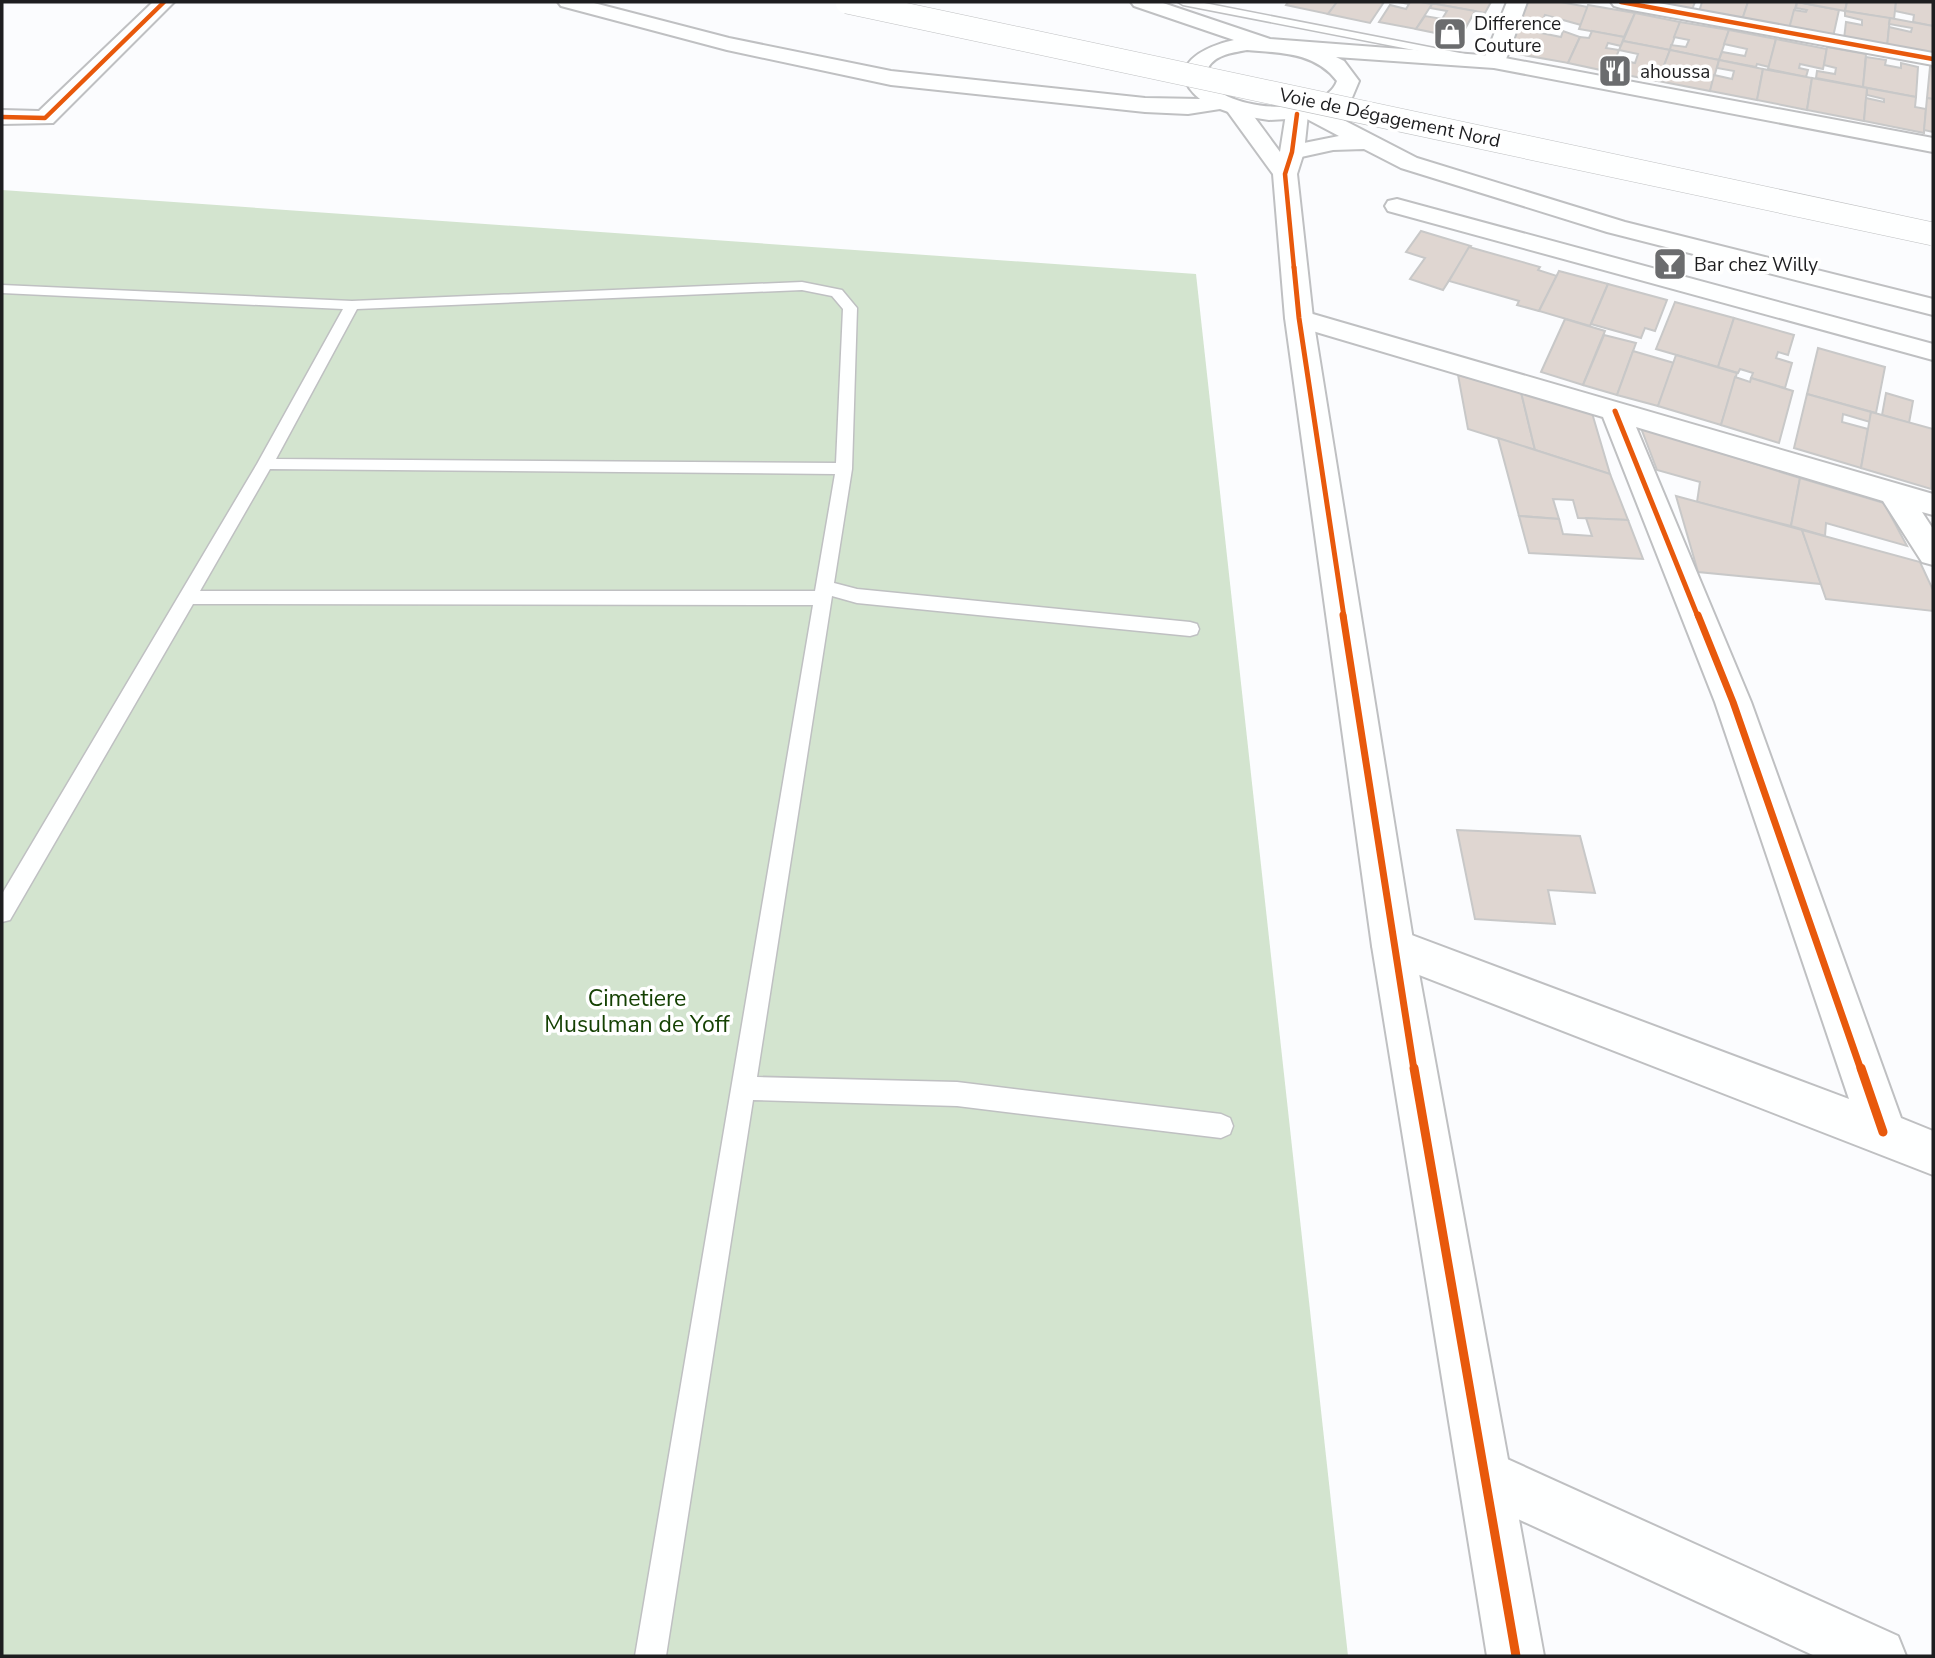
<svg xmlns="http://www.w3.org/2000/svg" width="1935" height="1658" viewBox="0 0 1935 1658" font-family="'Nunito Sans',sans-serif">
  <rect width="100%" height="100%" fill="#fbfcfe"/>
  <polygon fill="#d3e4cf" points="2,190 1196,274 1348,1656 2,1656"/>
  <g fill="#dfd6d1" stroke="#c8c8c8" stroke-width="2">
    <polygon points="1288,2 1337,2 1328,14 1286,5"/>
    <polygon points="1337,2 1384,2 1370,23 1328,14"/>
    <polygon points="1398,2 1420,2 1432,4 1416,29 1379,22 1390,5 1406,9 1409,4"/>
    <polygon points="1437,2 1491,2 1485,13 1436,4"/>
    <polygon points="1521,2 1560,2 1588,7 1581,25 1545,15 1543,19 1556,22 1553,29 1511,21"/>
    <polygon points="1650,2 1695,2 1691,12"/>
    <polygon points="1702,2 1748,2 1742,20 1699,12"/>
    <polygon points="1748,2 1797,2 1789,29 1742,20"/>
    <polygon points="1797,2 1839,10 1833,37 1789,29 1794,10 1806,12 1807,10 1796,8"/>
    <polygon points="1797,2 1847,2 1845,11"/>
    <polygon points="1847,2 1896,2 1894,19 1845,11"/>
    <polygon points="1896,2 1933,2 1933,26 1913,22 1914,15 1895,11"/>
    <polygon points="1432,4 1436,4 1475,11 1460,38 1416,29 1425,16 1442,19 1447,11 1430,8"/>
    <polygon points="1588,5 1635,13 1624,37 1579,29"/>
    <polygon points="1845,11 1890,18 1887,47 1844,39 1846,22 1862,25 1862,20 1845,16"/>
    <polygon points="1635,13 1680,22 1670,50 1623,41"/>
    <polygon points="1890,18 1933,26 1933,55 1887,47 1889,27 1911,32 1912,28 1889,24"/>
    <polygon points="1680,22 1729,30 1719,60 1670,50 1671,45 1686,47 1689,40 1674,37"/>
    <polygon points="1512,27 1561,37 1563,31 1580,37 1568,63 1501,51"/>
    <polygon points="1729,30 1776,39 1769,67 1757,64 1756,67 1719,60 1722,52 1745,56 1747,49 1724,44"/>
    <polygon points="1592,31 1624,37 1621,46 1608,43 1606,48 1619,50 1610,72 1568,63 1580,37 1589,38"/>
    <polygon points="1776,39 1827,49 1823,69 1800,64 1799,68 1808,70 1806,77 1768,69"/>
    <polygon points="1623,41 1670,50 1658,81 1610,72 1615,59 1635,63 1638,54 1619,50"/>
    <polygon points="1827,47 1866,54 1863,87 1816,78 1817,71 1835,74 1836,68 1824,65"/>
    <polygon points="1670,50 1719,60 1710,91 1658,81"/>
    <polygon points="1866,57 1886,60 1885,65 1901,68 1901,63 1918,67 1916,97 1863,87"/>
    <polygon points="1719,60 1763,69 1757,100 1710,91 1714,75 1732,79 1734,71 1717,68"/>
    <polygon points="1930,67 1933,67 1933,99 1927,98"/>
    <polygon points="1763,69 1812,78 1807,110 1757,100"/>
    <polygon points="1812,78 1867,88 1864,121 1807,110"/>
    <polygon points="1867,88 1916,97 1915,107 1926,109 1924,133 1864,121 1866,98 1884,102 1884,99 1867,95"/>
    <polygon points="1927,98 1933,99 1933,132 1924,130"/>
    <polygon points="1421,231 1471,246 1443,290 1410,279 1425,258 1406,252"/>
    <polygon points="1469,247 1540,267 1538,270 1557,276 1539,311 1517,305 1519,301 1449,281"/>
    <polygon points="1559,271 1608,284 1590,326 1539,311"/>
    <polygon points="1608,284 1667,300 1655,331 1645,328 1641,338 1591,324"/>
    <polygon points="1675,302 1734,318 1718,367 1656,349"/>
    <polygon points="1734,318 1794,335 1788,355 1778,352 1776,358 1792,363 1785,388 1751,378 1753,373 1740,369 1738,373 1718,367"/>
    <polygon points="1565,319 1605,331 1583,385 1541,372"/>
    <polygon points="1604,335 1636,343 1617,395 1583,385"/>
    <polygon points="1818,348 1885,367 1876,413 1807,394"/>
    <polygon points="1633,351 1674,363 1658,406 1617,395"/>
    <polygon points="1676,355 1737,373 1721,425 1658,406"/>
    <polygon points="1458,375 1521,392 1535,450 1468,429"/>
    <polygon points="1735,377 1750,382 1751,378 1793,391 1779,443 1721,425"/>
    <polygon points="1521,392 1592,413 1610,474 1535,450"/>
    <polygon points="1886,393 1913,401 1909,423 1882,415"/>
    <polygon points="1807,394 1871,412 1870,422 1843,414 1842,422 1868,429 1861,468 1794,448"/>
    <polygon points="1871,412 1933,429 1931,489 1861,468"/>
    <polygon points="1641,428 1800,478 1791,526 1697,502 1700,482 1657,470"/>
    <polygon points="1498,438 1610,474 1628,520 1578,518 1573,500 1553,499 1559,519 1519,516"/>
    <polygon points="1800,478 1884,503 1907,546 1826,523 1825,536 1791,526"/>
    <polygon points="1676,496 1802,530 1821,584 1698,572"/>
    <polygon points="1519,516 1559,519 1563,534 1592,536 1586,518 1628,520 1643,559 1529,553"/>
    <polygon points="1802,530 1920,562 1933,590 1933,611 1826,599"/>
    <polygon points="1457,830 1580,836 1595,893 1548,890 1555,924 1475,919"/>
  </g>
  <g fill="none" stroke-linecap="round" stroke-linejoin="round">
    <defs>
      <g id="lane">
        <polygon points="1178,2 1199,2 1465,54 1471,57 1465,60 1183,5"/>
        <path d="M802,282L842,290L857,308L852,469L834,583L857,589L1190,622L1197,624L1199,629L1197,634L1190,636L857,603L832,596L757,1077L957,1082L1221,1114L1230,1118L1233,1126L1230,1134L1221,1138L957,1106L753,1100L666,1656H635L813,605L193,604L10,920L2,922V894L257,464L343,309L2,293V285L352,301ZM802,290L832,296L843,309L836,463L276,459L357,309ZM270,469L835,474L815,591H200Z"/>
      </g>
      <g id="street">
        <polygon points="153,2 174,2 53,123 2,124 2,110 39,111"/>
        <polygon points="1507,2 1527,2 1505,62 1502,67 1486,67 1483,62"/>
        <polygon points="1611,2 1653,2 1933,53 1933,65 1621,8 1614,6"/>
        <polygon points="1397,199 1933,344 1933,360 1388,211 1385,206 1388,201"/>
        <polygon points="1299,310 1933,494 1933,515 1922,512 1933,529 1933,565 1922,562 1883,501 1636,427 1751,702 1901,1118 1933,1131 1933,1175 1378,959 1372,946 1378,933 1393,928 1849,1099 1715,702 1603,417 1289,324 1285,318 1289,312"/>
        <polygon points="1485,1449 1898,1636 1906,1656 1815,1656 1466,1495 1458,1476 1466,1457"/>
      </g>
      <polygon id="secondary" points="1236,101 1244,103 1280,152 1286,114 1289,109 1305,109 1308,114 1304,152 1297,174 1313,318 1414,946 1544,1656 1487,1656 1372,946 1285,318 1273,174 1225,108 1228,103"/>
      <path id="primary" d="M558,2H590L729,38L891,71L1145,98L1200,99C1161,67 1205,46 1234,40L1134,6L1131,2H1160L1270,39L1494,56L1933,138V152L1494,68L1336,57L1344,61L1359,81L1351,100L1328,112L1417,158L1625,222L1933,299V315L1607,232L1401,168L1364,149L1333,150L1292,159L1284,157L1280,152L1284,147L1339,136L1305,118L1269,120L1237,115L1220,109L1188,114L1145,112L891,85L727,50L561,6ZM1247,50C1280,53 1315,52 1337,81C1322,122 1210,110 1206,73C1211,55 1231,53 1247,50Z"/>
    </defs>
    <use href="#lane" stroke="#bfc0c2" stroke-width="3"/>
    <use href="#street" stroke="#bfc0c2" stroke-width="4"/>
    <use href="#secondary" stroke="#bfc0c2" stroke-width="4"/>
    <use href="#primary" stroke="#bfc0c2" stroke-width="4"/>
    <use href="#lane" fill="#feffff" fill-rule="evenodd"/>
    <use href="#street" fill="#feffff" fill-rule="evenodd"/>
    <use href="#secondary" fill="#feffff" fill-rule="evenodd"/>
    <use href="#primary" fill="#feffff" fill-rule="evenodd"/>
    <defs>
      <polyline id="highway-bridge" points="847,2 1933,234"/>
    </defs>
    <use href="#highway-bridge" stroke="#bfc0c2" stroke-width="24" stroke-linecap="butt"/>
    <use href="#highway-bridge" stroke="#feffff" stroke-width="23"/>
    <defs>
      <g id="cycleway-far3">
        <polyline points="1621,2 1933,59"/>
        <polyline points="2,117 45,118 164,2"/>
        <polyline points="1294,268 1285,174 1292,152 1297,114"/>
      </g>
      <g id="cycleway-far2">
        <polyline points="1294,267 1299,318 1344,617"/>
        <polyline points="1615,411 1698,617"/>
      </g>
      <g id="cycleway-far1">
        <polyline points="1343,615 1414,1070"/>
        <polyline points="1698,615 1733,702 1861,1070"/>
      </g>
      <g id="cycleway">
        <polyline points="1414,1068 1516,1656"/>
        <polyline points="1861,1068 1883,1132"/>
      </g>
    </defs>
    <use href="#cycleway-far3" stroke="#fff" stroke-width="7"/>
    <use href="#cycleway-far2" stroke="#fff" stroke-width="9"/>
    <use href="#cycleway-far1" stroke="#fff" stroke-width="11"/>
    <use href="#cycleway" stroke="#fff" stroke-width="13"/>
    <use href="#cycleway-far3" stroke="#e8590c" stroke-width="4.5"/>
    <use href="#cycleway-far2" stroke="#e8590c" stroke-width="5"/>
    <use href="#cycleway-far1" stroke="#e8590c" stroke-width="7"/>
    <use href="#cycleway" stroke="#e8590c" stroke-width="9"/>
  </g>
  <defs>
    <symbol id="shop-square" viewBox="-11 -11 22 22"><rect x="-9" y="-9" width="18" height="18" rx="4" fill="#6b6c6e" stroke="#fff"/><path d="M-5-2.5h2.3a2.7 3.5 0 0 1 5.4 0H5L5.5 6h-11ZM-1.5-2.5h3a1.5 2.3 0 0 0-3 0Z" fill="#fff"/></symbol>
    <symbol id="restaurant-square" viewBox="-11 -11 22 22"><rect x="-9" y="-9" width="18" height="18" rx="4" fill="#6b6c6e" stroke="#fff"/><path d="M-5-6h1v4h1v-4h1v4h1v-4h1v5L-1.5 .5V6h-2V.5L-5-1ZM5-6V6H3V1.5H1.5Q1.5-4 5-6Z" fill="#fff"/></symbol>
    <symbol id="bar-square" viewBox="-11 -11 22 22"><rect x="-9" y="-9" width="18" height="18" rx="4" fill="#6b6c6e" stroke="#fff"/><path d="M-6-5H6L.8 .8V4.5H3.5V6h-7V4.5H-.8V.8Z" fill="#fff"/></symbol>
  </defs>
  <g fill-rule="evenodd">
    <use href="#shop-square" x="1431" y="15" width="38" height="38"/>
    <use href="#restaurant-square" x="1596" y="52" width="38" height="38"/>
    <use href="#bar-square" x="1651" y="245" width="38" height="38"/>
  </g>
  <g text-anchor="middle" stroke-width="7" stroke-linejoin="round" paint-order="stroke">
    <g font-size="19" fill="#1e1e20" stroke="#fff" text-anchor="start">
      <text x="1474" y="30">Difference<tspan x="1474" dy="22">Couture</tspan></text>
      <text x="1640" y="78">ahoussa</text>
      <text x="1694" y="271">Bar chez Willy</text>
    </g>
    <g font-size="19" fill="#1e1e20" stroke="#fff">
      <text transform="translate(1390 117) rotate(12)" y="7">Voie de Dégagement Nord</text>
    </g>
    <g font-size="23" fill="#154103" stroke="#fff">
      <text x="637" y="1006">Cimetiere<tspan x="637" dy="26">Musulman de Yoff</tspan></text>
    </g>
  </g>
  <rect width="1935" height="1658" fill="none" stroke="#1e1e20" stroke-width="7"/>
</svg>
